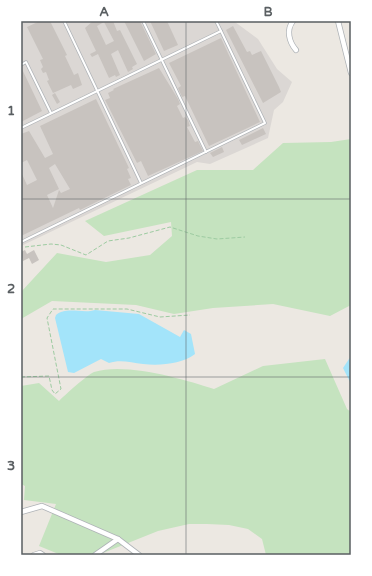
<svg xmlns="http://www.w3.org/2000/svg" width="372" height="576" viewBox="0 0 372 576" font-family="'Varela Round',sans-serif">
  <rect width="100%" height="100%" fill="#ece8e2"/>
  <polygon fill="#dbd7d4" points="21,21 235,22 258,39 277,69 292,82 283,102 274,110 268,138 210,164 197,162 21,246"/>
  <g fill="#c5e3bf">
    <polygon points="351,139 351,305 330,316 273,304 213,308 174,314 136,305 52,301 21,319 21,292 57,253 106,262 150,255 172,236 171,222 104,236 85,221 197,170 253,170 283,143 331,142"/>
    <path d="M325,359L347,409L351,412V555H266L262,539L248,529L229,525L207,524H189L158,531L98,555H61L39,546L56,504L24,500L25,486L21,484V386L39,383L59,401C66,394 87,375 94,372C126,362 183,379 214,389L263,366Z"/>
  </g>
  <g fill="#a3e4fa">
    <path d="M95,310L139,314L180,337L184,330L191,334L195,354C182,364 160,366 143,364C131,363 121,359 109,363L101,359L74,373L68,372L55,318L56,315C66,306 83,314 95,310Z"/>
    <polygon points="351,356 351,384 343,368"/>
  </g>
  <g fill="#c8c3bf" fill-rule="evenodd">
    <polygon points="40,21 50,21 67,55 65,56 74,75 78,73 82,85 73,89 71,85 53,93 47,81 49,80 46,72 43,73 41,69 43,67 40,60 43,59 27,27"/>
    <path d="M93,21H113L117,31L120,30L137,64L132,67L133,69L128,72L118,50L111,54L120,75L116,77L115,75L109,78L98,54L92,57L90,54L96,51L85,28ZM104,22L114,41L106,45L97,26Z"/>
    <polygon points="124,21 140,21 156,54 144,61"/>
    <polygon points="150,21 167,21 178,45 164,51"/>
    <polygon points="233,26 247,52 250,51 252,55 261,51 279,87 281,92 263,103 226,30"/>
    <polygon points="221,38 260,122 209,146 185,96 182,97 178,88 181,86 169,63"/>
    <polygon points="21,67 42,111 21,122"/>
    <polygon points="159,68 178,99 180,104 177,106 183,118 185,117 188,120 190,126 187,127 195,142 198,141 203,151 148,176 141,161 137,163 105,100 110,98 108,93 114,90 113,89"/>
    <polygon points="55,93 60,102 57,104 52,95"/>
    <path d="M96,99L129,168L127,169L131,178L128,179L131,185L80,210L79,208L21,236V172L27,185L37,180L27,160L21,163V134L29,131L45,158L53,154L40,126ZM55,164L70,189L61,193L59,190L53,208L47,195L59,189L49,168Z"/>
    <polygon points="263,128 266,134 242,145 239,140"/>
    <polygon points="222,147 224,152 213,157 210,153"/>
    <polygon points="25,250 27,254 34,250 39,260 32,264 29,258 23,261 21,252"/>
  </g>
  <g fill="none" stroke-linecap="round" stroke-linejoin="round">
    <defs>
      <g id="service">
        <polyline points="64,21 141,183"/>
        <polyline points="143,21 206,152"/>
        <polyline points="216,21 221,31"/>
        <polyline points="21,65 26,62 51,113"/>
        <polyline points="21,128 221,31 265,123 21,242"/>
      </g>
      <g id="minor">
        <path d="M293,21C286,30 289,42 296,50"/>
        <polyline points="338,21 351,73"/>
        <polyline points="21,512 42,506 118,539 139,555"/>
        <polyline points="34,555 40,553 43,555"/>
        <polyline points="95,555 118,539"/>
      </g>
    </defs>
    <use href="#service" stroke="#afb3b7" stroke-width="3.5"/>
    <use href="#minor" stroke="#afb3b7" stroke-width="6"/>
    <g stroke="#9dcba1" stroke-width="1" stroke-dasharray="4 2" stroke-linecap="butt">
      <polyline points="25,247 51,244 61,245 86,255 108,241 129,238 170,227 198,236 217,239 245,237"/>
      <polyline points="21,377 49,376 52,390 55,394 61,389 47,318 53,309 127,309 160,317 190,315"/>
    </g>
    <use href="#service" stroke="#fff" stroke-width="2"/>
    <use href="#minor" stroke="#fff" stroke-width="4.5"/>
  </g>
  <path fill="none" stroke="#5a5f62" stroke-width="1" stroke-opacity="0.55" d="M186,21V555M21,199H351M21,377H351"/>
  <rect width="372" height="576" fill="none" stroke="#ffffff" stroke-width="44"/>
  <rect x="22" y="22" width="328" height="532" fill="none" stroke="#5a5f62" stroke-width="1.5"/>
  <g font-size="13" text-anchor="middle" font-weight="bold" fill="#5a5f62">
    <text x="104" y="16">A</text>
    <text x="268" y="16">B</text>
    <text x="11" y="115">1</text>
    <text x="11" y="293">2</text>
    <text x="11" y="470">3</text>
  </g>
</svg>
